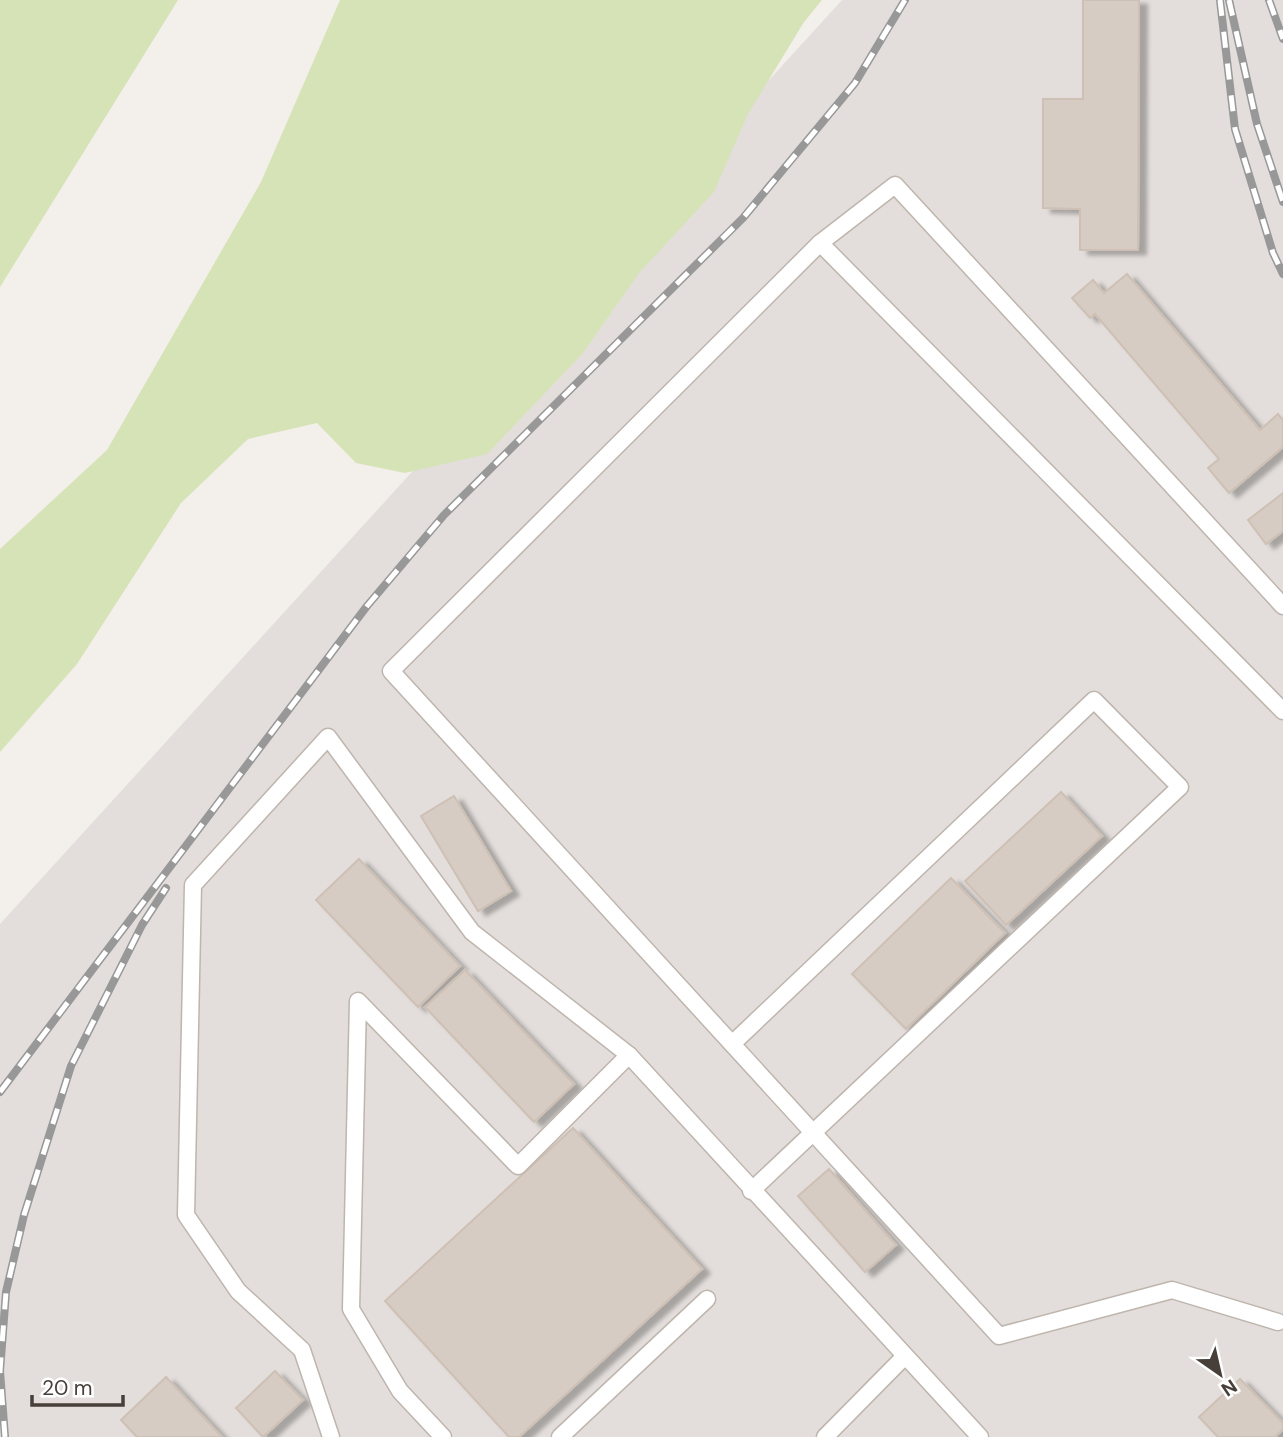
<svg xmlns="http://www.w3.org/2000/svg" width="1283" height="1437" viewBox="0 0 1283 1437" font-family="'DM Sans',sans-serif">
  <defs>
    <filter id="shadow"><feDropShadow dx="8" dy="4.5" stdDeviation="2" flood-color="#0004"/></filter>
  </defs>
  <rect width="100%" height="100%" fill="#f3efea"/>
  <polygon fill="#e3dedb" points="842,0 1283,0 1283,1437 0,1437 0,924"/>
  <g fill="#d6e3b7">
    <polygon points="0,0 178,0 0,287"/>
    <polygon points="340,0 822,0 804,22 748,114 714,192 639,273 583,353 487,454 405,473 356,463 317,423 248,439 181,503 77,664 0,752 0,549 107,450 261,182"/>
  </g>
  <g fill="#d7ccc3" stroke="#cec0b4" stroke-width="2" filter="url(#shadow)">
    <polygon points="1083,0 1139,0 1138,250 1080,250 1080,209 1043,208 1043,99 1083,99"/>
    <polygon points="1127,274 1260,430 1278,414 1283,420 1283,447 1229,493 1208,468 1219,459 1095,314 1090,318 1072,298 1093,280 1104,293"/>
    <polygon points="1283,493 1283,531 1266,544 1248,520"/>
    <polygon points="1061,792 1102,836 1006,925 965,881"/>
    <polygon points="454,796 511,891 478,911 421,816"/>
    <polygon points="359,859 460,966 418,1007 316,900"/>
    <polygon points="951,878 1005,933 906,1029 852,974"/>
    <polygon points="465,970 574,1084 534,1122 425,1007"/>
    <polygon points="573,1128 702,1269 519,1437 509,1437 385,1301"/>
    <polygon points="829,1169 896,1245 865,1272 798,1196"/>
    <polygon points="275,1371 303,1400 263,1437 236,1408"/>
    <polygon points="166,1377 222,1437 137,1437 121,1420"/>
    <polygon points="1240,1379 1283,1423 1283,1429 1275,1437 1218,1437 1199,1417"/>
  </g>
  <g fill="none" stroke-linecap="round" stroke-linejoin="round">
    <defs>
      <g id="service">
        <polyline points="820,243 1283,711"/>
        <polyline points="732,1044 1094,700 1180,787 751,1191"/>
        <polyline points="1278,1322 1172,1290 999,1336 391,671 820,243 895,185 1283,606"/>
        <polyline points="331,1437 302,1350 238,1291 186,1215 193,885 328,737 472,932 629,1055 980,1437"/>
        <polyline points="443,1437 400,1391 351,1309 358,1001 518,1166 629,1055"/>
        <polyline points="560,1437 707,1299"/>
        <polyline points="825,1437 905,1356"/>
      </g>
    </defs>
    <use href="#service" stroke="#beb5ad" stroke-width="19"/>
    <use href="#service" stroke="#fff" stroke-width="16"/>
    <defs>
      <g id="rail">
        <polyline points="1220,0 1235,129 1273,253 1283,274"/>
        <polyline points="1229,0 1257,124 1283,202"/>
        <polyline points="1269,0 1283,39"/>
        <polyline points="0,1092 367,606 444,515 743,218 855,83 905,0"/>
        <polyline points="5,1437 0,1371 6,1292 24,1215 71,1066 142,925 166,888"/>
      </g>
    </defs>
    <use href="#rail" stroke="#989898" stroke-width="8"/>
    <use href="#rail" stroke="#fff" stroke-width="5" stroke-dasharray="16" stroke-linecap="butt"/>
  </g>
  <g transform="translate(1220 1374) rotate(146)" stroke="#ffffff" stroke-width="5" paint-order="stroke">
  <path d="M0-5L12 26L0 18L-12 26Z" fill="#473f39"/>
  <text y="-10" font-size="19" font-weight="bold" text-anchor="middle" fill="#473f39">N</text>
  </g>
  <path d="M32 1395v10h91v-10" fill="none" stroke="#473f39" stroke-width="3.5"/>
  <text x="42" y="1395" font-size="21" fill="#473f39" stroke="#ffffff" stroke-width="5" paint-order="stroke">20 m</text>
</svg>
